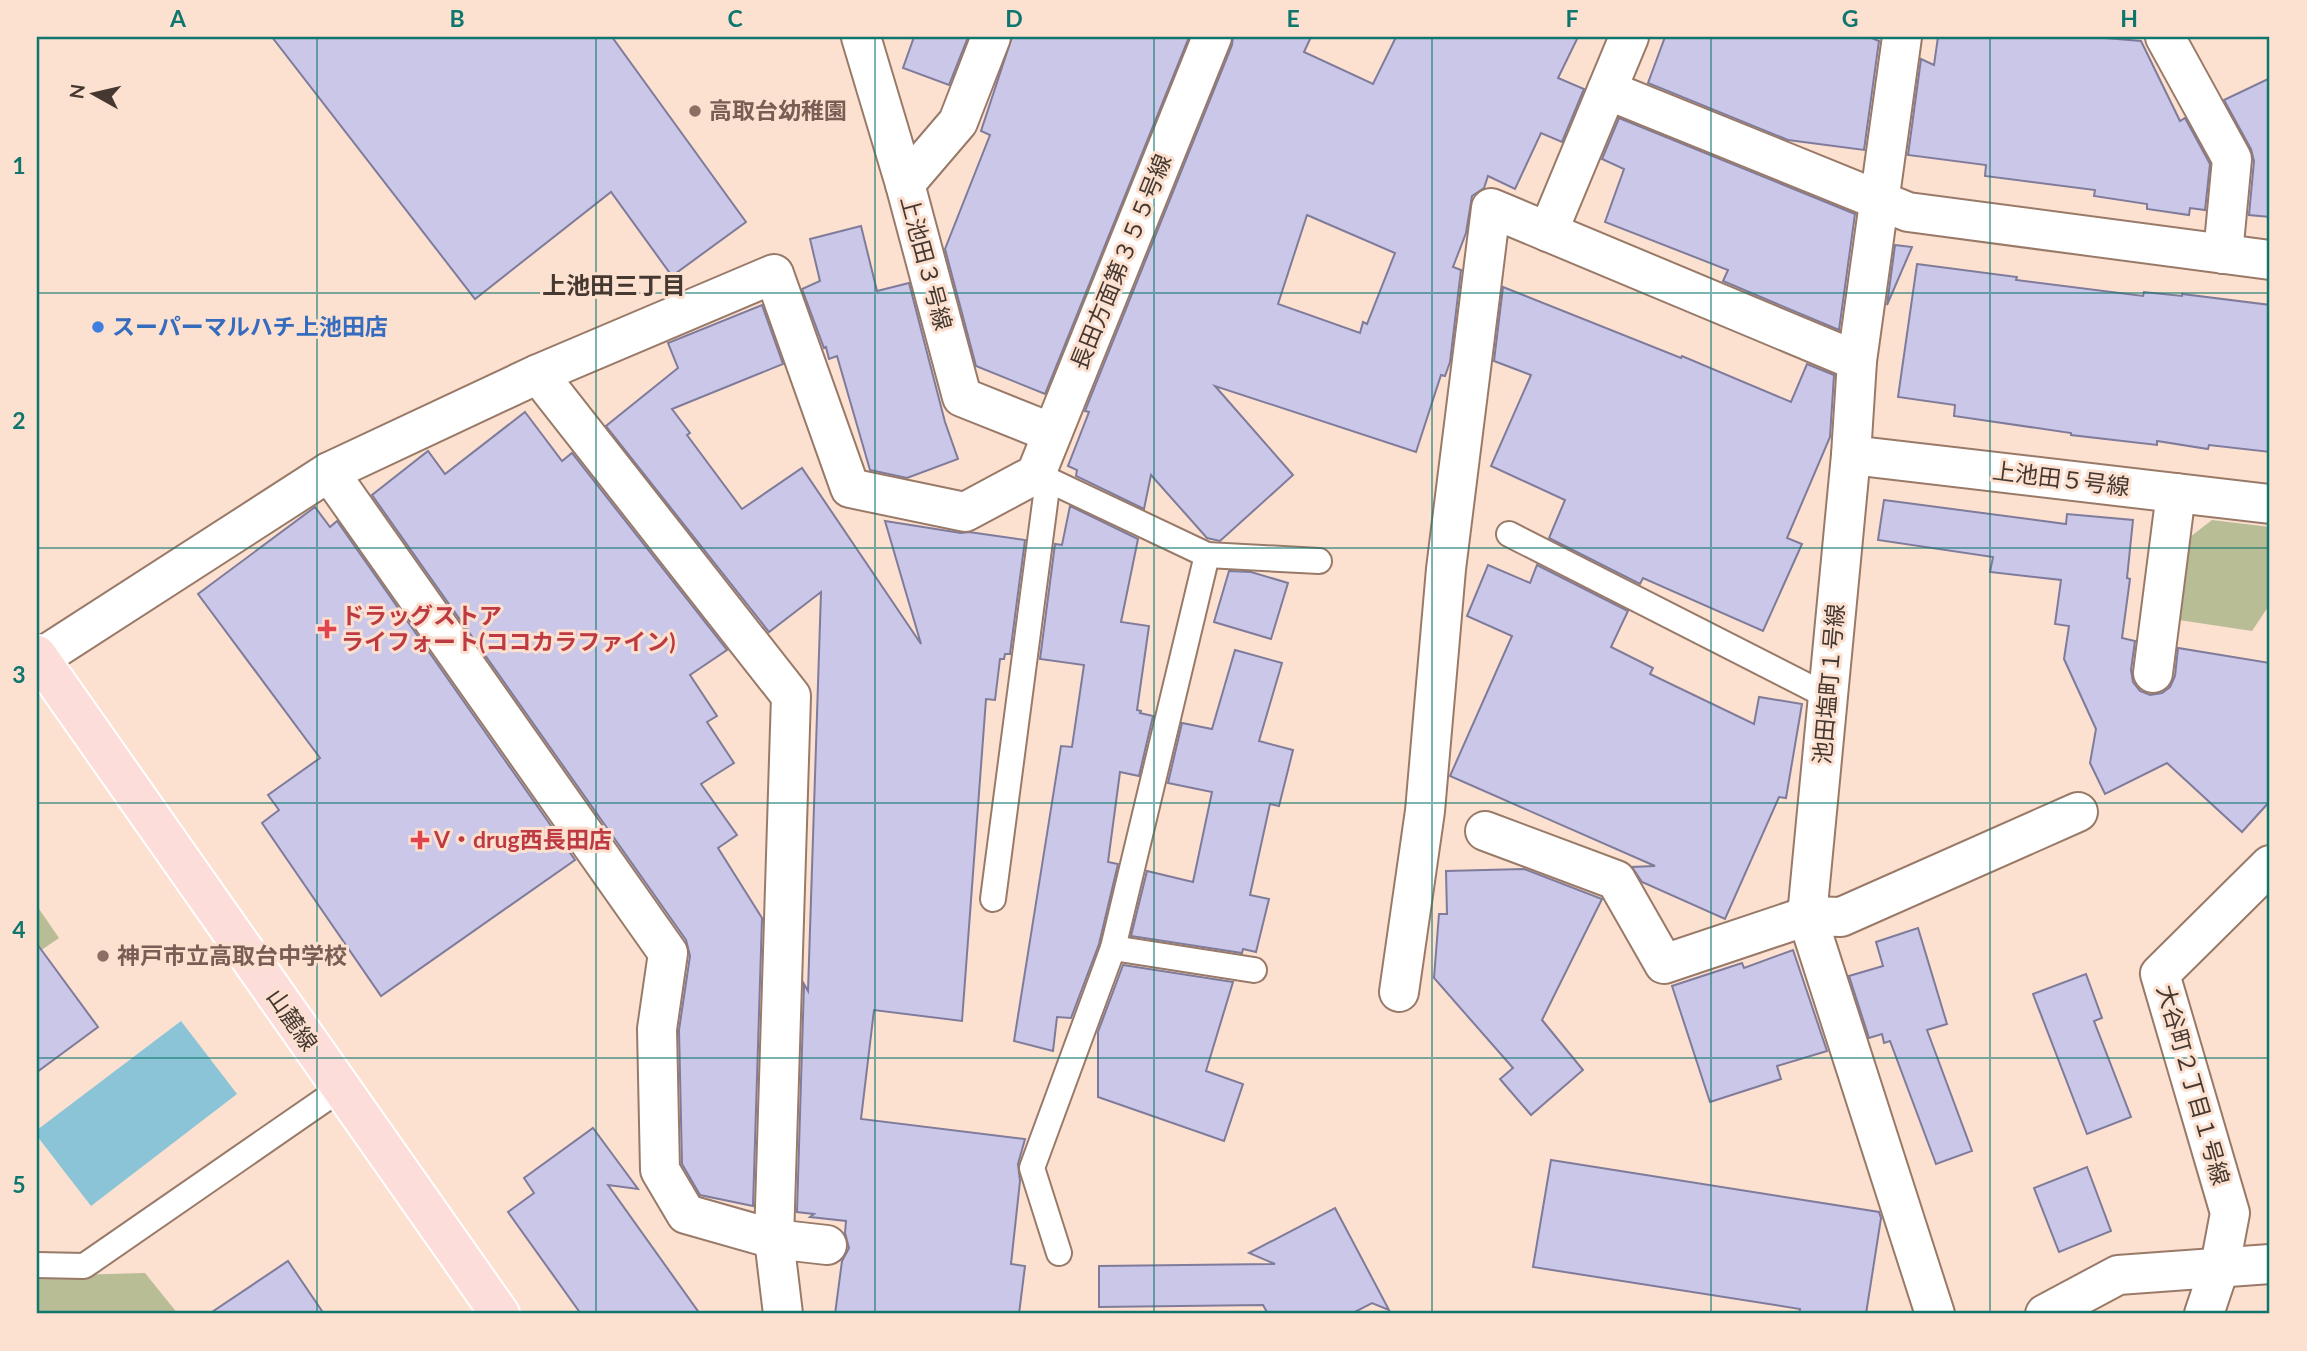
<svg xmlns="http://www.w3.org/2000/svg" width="2307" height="1351" viewBox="0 0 2307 1351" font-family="Lato,'Noto Sans JP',sans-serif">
  <rect width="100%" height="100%" fill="#fce0d0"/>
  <g fill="#b8bd96">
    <polygon points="2212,520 2270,527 2270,604 2252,631 2179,620 2190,537"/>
    <polygon points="37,906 59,938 37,953"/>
    <polygon points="145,1273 178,1314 37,1314 37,1276"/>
  </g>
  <polygon fill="#8ac4d6" points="181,1021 237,1094 91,1206 37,1136 37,1130"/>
  <g fill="#cbc7e9" stroke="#7f7b9a" stroke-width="2" fill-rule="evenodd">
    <polygon points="272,37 612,37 746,222 672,276 611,192 475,299"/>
    <polygon points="914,37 968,37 949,85 903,68"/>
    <polygon points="1012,37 1189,37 1045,394 976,366 945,249 990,135 981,131"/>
    <path d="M1233,37H1311L1304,52L1373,84L1396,37H1578L1558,78L1584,89L1562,142L1541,133L1515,189L1488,176L1484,188L1472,196L1466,233L1453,267L1461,270L1450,362L1445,376L1441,375L1416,452L1215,386L1293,475L1220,541L1207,538L1151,475L1144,509L1076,476L1077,470L1068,466L1089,412L1085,411L1232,45ZM1307,215L1395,253L1367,324L1363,322L1360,333L1278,304Z"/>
    <polygon points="1665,37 1869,37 1879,41 1864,150 1788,140 1648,83"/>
    <polygon points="1938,37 2093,37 2141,41 2180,121 2185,118 2210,164 2205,210 2190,208 2189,215 2147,209 2147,204 2094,196 2095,190 1985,176 1986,165 1908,155 1921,59 1934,65"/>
    <polygon points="2270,78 2270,217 2249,215 2254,161 2251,149 2224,100"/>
    <polygon points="1619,118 1855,214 1839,330 1723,281 1728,270 1605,222 1624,169 1602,159"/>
    <polygon points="861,226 877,291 909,283 945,422 958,459 907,478 870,470 837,356 829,359 826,347 824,348 802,289 820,281 810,239"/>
    <polygon points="1895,245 1912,247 1887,305"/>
    <polygon points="1917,264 2017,277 2016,280 2143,296 2144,292 2182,296 2182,294 2270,305 2270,452 2209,445 2208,449 2157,441 2157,445 2071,435 2071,433 1954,416 1955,405 1898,397"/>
    <polygon points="1503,287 1681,358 1682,356 1791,402 1807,364 1834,375 1830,437 1787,538 1802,544 1763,631 1643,578 1640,584 1549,538 1565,500 1491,466 1531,375 1494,361"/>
    <polygon points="762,305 783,364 672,409 690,433 687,435 742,509 802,468 921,644 885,521 961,533 969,532 1025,540 1010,654 1005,654 1004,659 1000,659 995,700 986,699 962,1021 874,1010 861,1119 1025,1139 1018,1164 1020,1181 1011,1264 1025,1266 1019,1314 835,1314 842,1261 849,1248 845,1233 846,1221 810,1217 814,1214 797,1212 804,984 808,991 821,592 769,632 606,426 678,368 668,343"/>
    <polygon points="525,412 562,461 572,453 727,650 690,675 717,716 707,722 734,763 701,784 737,835 718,848 762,918 753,1206 700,1195 682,1164 679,1030 690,956 686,940 372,495 428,451 445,474"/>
    <polygon points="1884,500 2066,524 2067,514 2133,520 2127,578 2130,579 2122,638 2135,641 2131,670 2133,682 2140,691 2150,695 2162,693 2170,687 2175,676 2178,648 2270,663 2270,801 2242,832 2167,763 2105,794 2090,763 2096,729 2064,659 2069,626 2055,624 2061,580 1990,572 1993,557 1878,540"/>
    <polygon points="1070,506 1138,539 1121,622 1149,626 1137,710 1141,711 1140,713 1153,716 1139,776 1120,772 1108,862 1118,864 1099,944 1071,1018 1057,1017 1053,1051 1014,1041 1061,746 1072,747 1084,665 1040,659 1055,544 1062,545"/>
    <polygon points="315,507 330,527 337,521 575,860 381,996 262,823 279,810 268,795 320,758 198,594"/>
    <polygon points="1488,565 1530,583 1537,565 1628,611 1611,647 1653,668 1650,674 1754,724 1759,697 1802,704 1786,798 1779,797 1725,919 1642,882 1632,867 1655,866 1450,776 1512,636 1467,616"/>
    <polygon points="1229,571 1251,572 1288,583 1271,639 1214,622"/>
    <polygon points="1235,650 1282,663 1259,741 1293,750 1279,806 1270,804 1250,895 1269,899 1256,952 1243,949 1242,953 1131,936 1147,871 1193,882 1212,792 1168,783 1182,723 1212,729"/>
    <polygon points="1524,869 1602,899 1542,1020 1583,1070 1531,1115 1500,1079 1513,1068 1434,978 1439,914 1447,914 1446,871"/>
    <polygon points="1918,928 1947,1024 1927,1030 1972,1151 1936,1164 1890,1041 1884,1043 1882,1034 1869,1038 1849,976 1883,966 1876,942"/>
    <polygon points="37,944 98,1027 37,1072"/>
    <polygon points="1793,950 1827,1051 1777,1066 1781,1079 1710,1102 1672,986 1742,963 1744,968"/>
    <polygon points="1123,965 1233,982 1206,1071 1243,1084 1224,1141 1098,1097 1098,1032"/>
    <polygon points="2086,974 2102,1018 2094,1021 2131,1117 2087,1134 2033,994"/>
    <polygon points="593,1128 638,1189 608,1185 700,1314 581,1314 508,1212 534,1193 524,1178"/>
    <polygon points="1551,1160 1879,1212 1881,1218 1866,1314 1799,1314 1800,1309 1533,1267"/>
    <polygon points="2087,1167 2111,1231 2059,1252 2034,1188"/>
    <polygon points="1335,1208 1389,1310 1372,1303 1351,1314 1268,1314 1263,1305 1099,1307 1099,1266 1275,1264 1249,1253"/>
    <polygon points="288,1261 324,1314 209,1314"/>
  </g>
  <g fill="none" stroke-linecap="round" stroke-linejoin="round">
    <defs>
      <g id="lane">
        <polyline points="1036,474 1207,555 1319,561"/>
        <polyline points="1509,534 1827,696"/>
        <polyline points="993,899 1048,480"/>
        <polyline points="1113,948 1254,970"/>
        <polyline points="1059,1253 1032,1168 1113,948 1207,555"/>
        <polyline points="37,1265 84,1266 340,1089"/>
      </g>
      <g id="street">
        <polyline points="861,37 905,184 962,397 1052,433"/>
        <polyline points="1902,37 1857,361 1851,455 1807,916 1935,1314"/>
        <polyline points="2165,37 2232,159 2223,254"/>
        <polyline points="1607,90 1908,212 2270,260"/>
        <polyline points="905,184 958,122 991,37"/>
        <polyline points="1548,232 1629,37"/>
        <polyline points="538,374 791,696 774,1239 783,1314"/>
        <polyline points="1851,455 2270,504"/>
        <polyline points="329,472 668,953 657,1029 660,1170 686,1214 774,1239 827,1245"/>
        <polyline points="39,659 329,472 538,374 774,274 850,488 965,512 1036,474 1212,37"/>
        <polyline points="2153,673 2176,493"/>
        <polyline points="1485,831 1616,880 1664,964 1807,916 1841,917 2078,812"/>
        <polyline points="1399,992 1425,811 1446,569 1491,208 1857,361"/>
        <polyline points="2045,1314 2118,1275 2270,1264"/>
        <polyline points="2204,1314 2220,1266 2230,1213 2160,974 2270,865"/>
      </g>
      <polyline id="primary" points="37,655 500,1314"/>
    </defs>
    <use href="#lane" stroke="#997a68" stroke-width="28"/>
    <use href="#street" stroke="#997a68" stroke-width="42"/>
    <use href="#primary" stroke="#fff" stroke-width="42"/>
    <use href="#lane" stroke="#fff" stroke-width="24"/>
    <use href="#street" stroke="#fff" stroke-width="38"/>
    <use href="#primary" stroke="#fdddda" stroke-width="38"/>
  </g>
  <path fill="none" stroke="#0f766e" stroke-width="2" stroke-opacity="0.55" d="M317,37V1314M596,37V1314M875,37V1314M1154,37V1314M1432,37V1314M1711,37V1314M1990,37V1314M37,293H2270M37,548H2270M37,803H2270M37,1058H2270"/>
  <g fill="#8d6e63" stroke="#fce0d0" stroke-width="2.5">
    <circle cx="695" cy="111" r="7"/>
    <circle cx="103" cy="956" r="7"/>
  </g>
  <circle fill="#3f7fe0" stroke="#fce0d0" stroke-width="2.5" cx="98" cy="327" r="7"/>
  <g fill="#e0444e" stroke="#fce0d0" stroke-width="2.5">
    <path d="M323.5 618.5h7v7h7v7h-7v7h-7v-7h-7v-7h7z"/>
    <path d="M416.5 829.5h7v7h7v7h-7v7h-7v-7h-7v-7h7z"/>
  </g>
  <g text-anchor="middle" stroke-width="6" stroke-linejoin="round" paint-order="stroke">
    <g font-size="23" font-weight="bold" fill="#785e54" stroke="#fce0d0" text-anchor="start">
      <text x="709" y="119">高取台幼稚園</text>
      <text x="117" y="964">神戸市立高取台中学校</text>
    </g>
    <g font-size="23" fill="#453830" stroke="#fce0d0">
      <text transform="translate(1121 262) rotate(-68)" y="8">長田方面第３５５号線</text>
      <text transform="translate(926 263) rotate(75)" y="8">上池田３号線</text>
      <text transform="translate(2061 479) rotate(7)" y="8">上池田５号線</text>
      <text transform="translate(1829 684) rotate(-85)" y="8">池田塩町１号線</text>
      <text transform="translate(292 1020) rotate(55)" y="8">山麓線</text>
      <text transform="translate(2193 1085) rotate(74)" y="8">大谷町２丁目１号線</text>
    </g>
    <g font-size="23" font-weight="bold" fill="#366cbe" stroke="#fce0d0" text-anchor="start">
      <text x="112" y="335">スーパーマルハチ上池田店</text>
    </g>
    <g font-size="23" font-weight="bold" fill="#be3a42" stroke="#fce0d0" text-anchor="start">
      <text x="341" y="624">ドラッグストア<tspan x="341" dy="26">ライフォート(ココカラファイン)</tspan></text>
      <text x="434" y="848">V・drug西長田店</text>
    </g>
    <g font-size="24" font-weight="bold" fill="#453830" stroke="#fce0d0">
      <text x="614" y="294">上池田三丁目</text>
    </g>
  </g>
  <rect width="2307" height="1351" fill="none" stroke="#fce0d0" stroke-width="77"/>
  <g transform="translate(94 94) rotate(278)" stroke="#fce0d0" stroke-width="5" paint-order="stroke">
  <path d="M0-5L12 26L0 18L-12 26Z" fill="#453830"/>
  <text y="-10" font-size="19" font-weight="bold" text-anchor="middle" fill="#453830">N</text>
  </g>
  <rect x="38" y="38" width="2230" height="1274" fill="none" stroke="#0f766e" stroke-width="2.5"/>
  <g font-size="23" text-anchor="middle" font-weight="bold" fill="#0f766e">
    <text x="178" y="27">A</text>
    <text x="457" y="27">B</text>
    <text x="735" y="27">C</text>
    <text x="1014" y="27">D</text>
    <text x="1293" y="27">E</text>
    <text x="1572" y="27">F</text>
    <text x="1850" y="27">G</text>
    <text x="2129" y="27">H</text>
    <text x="19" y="174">1</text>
    <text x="19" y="429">2</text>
    <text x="19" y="683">3</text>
    <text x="19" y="938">4</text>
    <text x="19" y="1193">5</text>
  </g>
</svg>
